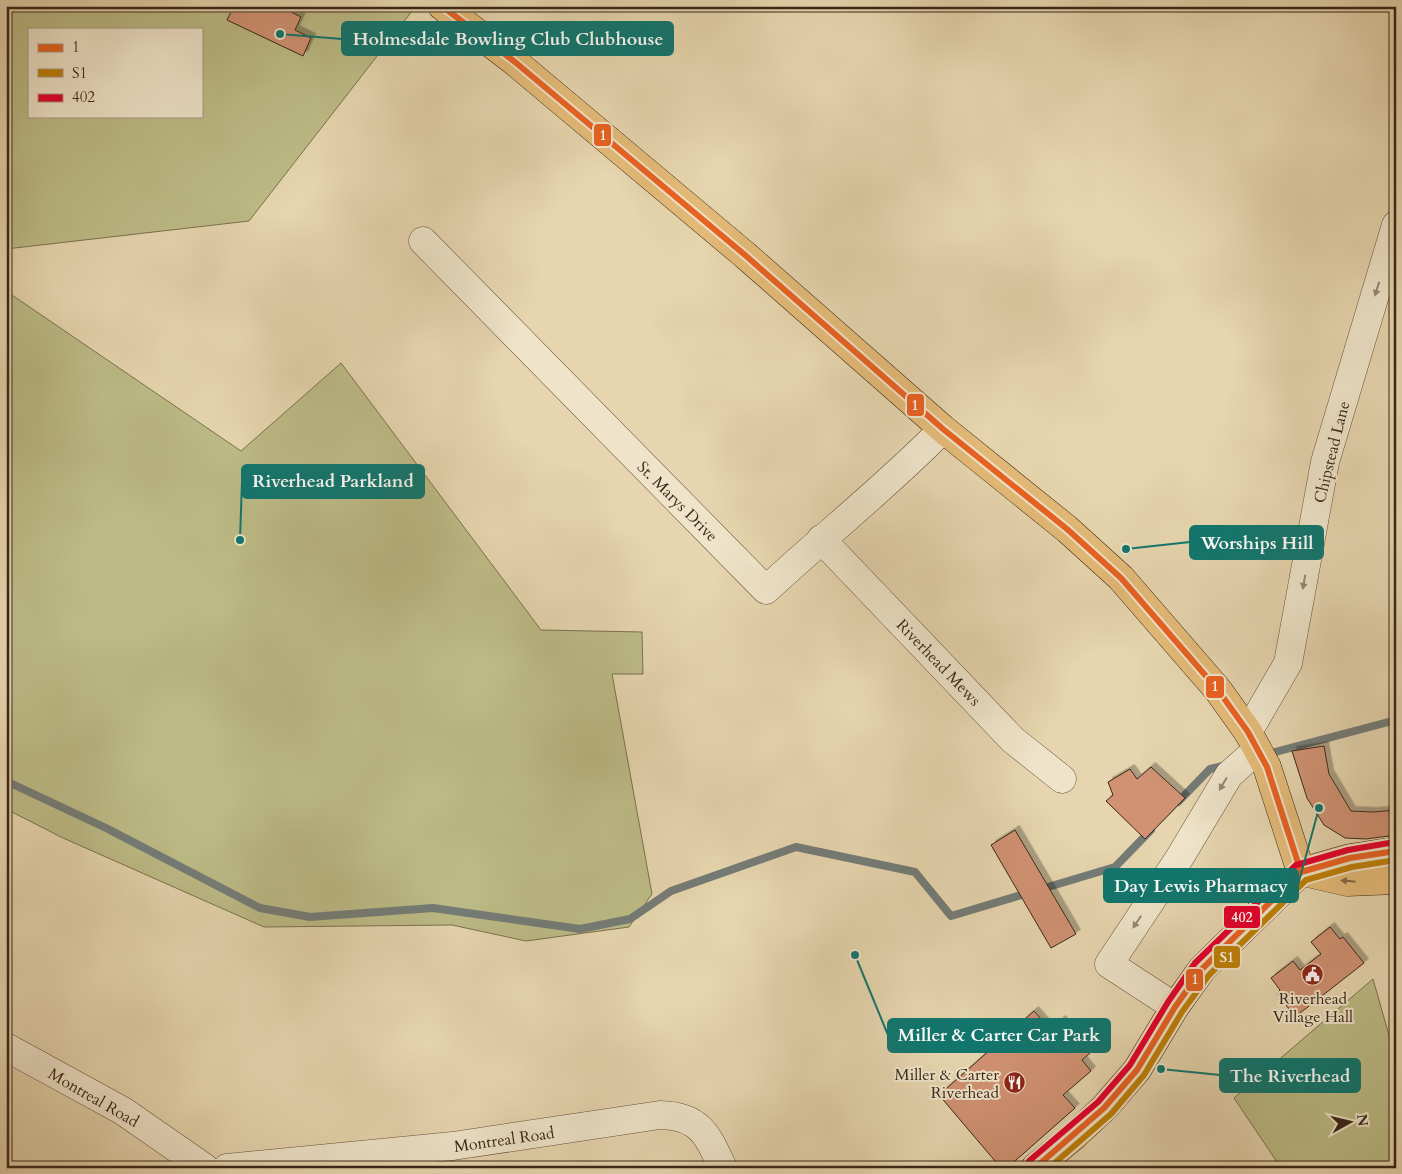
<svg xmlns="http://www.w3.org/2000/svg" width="1402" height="1174" viewBox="0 0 1402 1174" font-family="Cardo,serif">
  <defs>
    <filter id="shadow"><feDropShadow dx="4.5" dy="-4.5" stdDeviation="0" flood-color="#0004"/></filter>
  </defs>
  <rect width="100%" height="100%" fill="#e6d5ae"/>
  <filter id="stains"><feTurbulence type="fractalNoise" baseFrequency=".004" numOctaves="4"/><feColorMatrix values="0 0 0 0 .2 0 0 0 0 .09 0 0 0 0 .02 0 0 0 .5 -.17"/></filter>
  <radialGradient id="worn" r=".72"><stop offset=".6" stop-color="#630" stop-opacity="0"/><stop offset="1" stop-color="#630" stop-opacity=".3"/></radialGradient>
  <g fill="#bcbb86" stroke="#7a7150" fill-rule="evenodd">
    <path d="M6,6H416L249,221L6,249ZM29,29H201V116H29Z"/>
    <polygon points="6,291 241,451 341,363 541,630 642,632 643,674 612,674 652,894 629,927 526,941 452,925 264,927 63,838 6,809"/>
    <polygon points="1373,979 1396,1060 1396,1168 1281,1168 1234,1098"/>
  </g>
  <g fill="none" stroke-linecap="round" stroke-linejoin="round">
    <g stroke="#747c77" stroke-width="8">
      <polyline points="1264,755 1396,720"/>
      <polyline points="6,781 106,828 260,908 310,917 433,908 580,929 630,919 671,891 796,847 915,872 951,916 1115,867 1151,830"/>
      <polyline points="1178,802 1210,769 1227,765"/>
    </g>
  </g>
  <g fill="#d09273" stroke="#392719" filter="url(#shadow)">
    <polygon points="234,6 279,6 301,17 295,30 311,38 303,56 227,20"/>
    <polygon points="1324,746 1329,774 1351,811 1373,812 1396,810 1396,835 1366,839 1345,838 1324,825 1307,798 1292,751"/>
    <polygon points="1151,767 1185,798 1145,839 1106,801 1113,795 1108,782 1130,769 1137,779"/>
    <polygon points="1015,830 1076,934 1051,948 991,845"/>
    <polygon points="1330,927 1340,939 1343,937 1364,963 1295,1017 1277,993 1280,990 1271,978 1293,961 1300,970 1321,954 1311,942"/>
    <polygon points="1034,1011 1050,1029 1061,1020 1090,1053 1082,1060 1091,1071 1063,1095 1075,1108 1007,1168 1001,1168 939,1095"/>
  </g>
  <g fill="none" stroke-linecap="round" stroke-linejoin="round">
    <defs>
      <g id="minor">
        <path d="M423,241L766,590C825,535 887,486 943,429"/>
        <polyline points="821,539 1013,740 1062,779"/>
        <polyline points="1248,732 1288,663 1325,462 1396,225"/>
        <polyline points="1175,1007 1109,964 1180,857 1229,775 1257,750"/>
        <polyline points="6,1047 123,1111 205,1168"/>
        <path d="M227,1168L453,1146L660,1115C700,1116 707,1134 723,1168"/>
      </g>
      <polyline id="major" points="1035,1168 1075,1135 1104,1108 1137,1070 1175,1007 1202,969 1301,872"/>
      <g id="highway">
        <polyline points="442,6 515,62 745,255 943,429 1067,529 1121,578 1218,690 1248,732 1267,767 1301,872"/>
        <polyline points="1301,872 1350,858 1396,851"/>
        <polyline points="1304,872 1347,882 1396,880"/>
      </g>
    </defs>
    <use href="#minor" stroke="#64523e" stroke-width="29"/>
    <use href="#major" stroke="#392719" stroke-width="29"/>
    <use href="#highway" stroke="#392719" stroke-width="29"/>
    <use href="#minor" stroke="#efe4ca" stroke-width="28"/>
    <use href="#major" stroke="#e3ba77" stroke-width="28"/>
    <use href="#highway" stroke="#e3ba77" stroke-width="28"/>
    <defs>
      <g id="bus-1">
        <polyline points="442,6 515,62 745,255 943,429 1067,529 1121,578 1218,690 1248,732 1267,767 1301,872"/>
        <polyline points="1035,1168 1104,1108 1137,1070 1175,1007 1202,969 1301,872 1350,858 1396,851"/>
      </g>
      <polyline id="bus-2" points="1049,1168 1111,1114 1144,1075 1182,1012 1209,975 1306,880 1352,867 1396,860"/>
      <polyline id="bus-3" points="1029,1161 1098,1102 1130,1065 1168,1002 1195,963 1296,865 1348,850 1395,842"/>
    </defs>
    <use href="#bus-1" stroke="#efe4ca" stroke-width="10"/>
    <use href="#bus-2" stroke="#efe4ca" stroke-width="10"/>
    <use href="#bus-3" stroke="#efe4ca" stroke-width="10"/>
    <use href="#bus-1" stroke="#e96222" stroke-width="6"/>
    <use href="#bus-2" stroke="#be8008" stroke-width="6"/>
    <use href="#bus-3" stroke="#e4002b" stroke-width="6"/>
  </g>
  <defs><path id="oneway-solid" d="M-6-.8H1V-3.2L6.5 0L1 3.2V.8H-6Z" transform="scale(1.25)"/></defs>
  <g fill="#948672">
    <use href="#oneway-solid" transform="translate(1377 289) rotate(107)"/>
    <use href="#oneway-solid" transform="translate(1304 582) rotate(100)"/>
    <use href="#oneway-solid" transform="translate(1223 784) rotate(121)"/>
    <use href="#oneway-solid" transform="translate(1137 922) rotate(124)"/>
  </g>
  <use fill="#866943" href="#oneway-solid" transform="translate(1348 881) rotate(-174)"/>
  <defs>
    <symbol id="civic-disc" viewBox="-11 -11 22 22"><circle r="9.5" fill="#8f2418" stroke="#efe4ca"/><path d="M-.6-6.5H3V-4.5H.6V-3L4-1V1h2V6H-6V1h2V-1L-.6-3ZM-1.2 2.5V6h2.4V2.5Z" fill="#fff"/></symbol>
    <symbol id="restaurant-disc" viewBox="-11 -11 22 22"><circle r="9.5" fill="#8f2418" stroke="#efe4ca"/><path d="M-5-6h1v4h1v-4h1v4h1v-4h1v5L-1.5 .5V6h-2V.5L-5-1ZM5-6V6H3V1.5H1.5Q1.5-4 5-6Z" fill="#fff"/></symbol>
  </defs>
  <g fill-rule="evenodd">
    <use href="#civic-disc" x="1300" y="962" width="25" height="25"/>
    <use href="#restaurant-disc" x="1002" y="1070" width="25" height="25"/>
  </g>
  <g text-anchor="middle" stroke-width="4" stroke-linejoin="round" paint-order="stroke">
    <g font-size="16" fill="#392719" stroke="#efe4ca">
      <text transform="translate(1331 452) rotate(-76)" y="6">Chipstead Lane</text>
      <text transform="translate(678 501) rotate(45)" y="6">St. Marys Drive</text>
      <text transform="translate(939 662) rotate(46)" y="6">Riverhead Mews</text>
      <text transform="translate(94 1097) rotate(30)" y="6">Montreal Road</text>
      <text transform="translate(504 1139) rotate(-8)" y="6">Montreal Road</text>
    </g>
    <g font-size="16" fill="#392719" stroke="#efe4ca">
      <text x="1313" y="1004">Riverhead<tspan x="1313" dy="18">Village Hall</tspan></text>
      <text x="999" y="1080" text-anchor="end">Miller &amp; Carter<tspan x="999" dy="18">Riverhead</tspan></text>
    </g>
  </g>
  <path fill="none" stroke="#0f766e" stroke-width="2" d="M280 34L342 39M240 540L242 481M1126 549L1190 542M1319 808L1298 885M855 955L888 1035M1161 1069L1220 1075"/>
  <g fill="#0f766e" stroke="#efe4ca" stroke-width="2">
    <circle cx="280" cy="34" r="5"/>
    <circle cx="240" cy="540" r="5"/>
    <circle cx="1126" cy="549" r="5"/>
    <circle cx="1319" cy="808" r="5"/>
    <circle cx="855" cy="955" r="5"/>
    <circle cx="1161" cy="1069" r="5"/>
  </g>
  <g fill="#0f766e" stroke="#0f766e" stroke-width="2">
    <rect x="342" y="22" width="331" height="33" rx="5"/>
    <rect x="242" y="465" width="182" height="33" rx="5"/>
    <rect x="1190" y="526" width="133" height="33" rx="5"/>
    <rect x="1104" y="869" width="194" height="33" rx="5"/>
    <rect x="888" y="1019" width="222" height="33" rx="5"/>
    <rect x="1220" y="1059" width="140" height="33" rx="5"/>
  </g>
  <g font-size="18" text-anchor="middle" font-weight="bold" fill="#fff">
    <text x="508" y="45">Holmesdale Bowling Club Clubhouse</text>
    <text x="333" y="487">Riverhead Parkland</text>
    <text x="1257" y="549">Worships Hill</text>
    <text x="1201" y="892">Day Lewis Pharmacy</text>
    <text x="999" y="1041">Miller &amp; Carter Car Park</text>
    <text x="1290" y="1082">The Riverhead</text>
  </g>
  <g stroke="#efe4ca" stroke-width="2">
    <rect x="593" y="123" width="19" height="24" rx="5" fill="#e96222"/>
    <rect x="906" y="393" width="19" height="24" rx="5" fill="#e96222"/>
    <rect x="1205" y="675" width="20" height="24" rx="5" fill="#e96222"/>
    <rect x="1223" y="905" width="38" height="24" rx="5" fill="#e4002b"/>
    <rect x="1213" y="945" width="28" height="24" rx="5" fill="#be8008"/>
    <rect x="1185" y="968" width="19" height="24" rx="5" fill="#e96222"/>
  </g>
  <g font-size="14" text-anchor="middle" font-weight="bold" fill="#fff">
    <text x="603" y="140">1</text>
    <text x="915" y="410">1</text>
    <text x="1215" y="691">1</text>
    <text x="1242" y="922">402</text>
    <text x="1227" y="962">S1</text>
    <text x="1195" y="984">1</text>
  </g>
  <rect width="1402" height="1174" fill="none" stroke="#e6d5ae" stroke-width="25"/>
  <rect x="8" y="8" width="1387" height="1159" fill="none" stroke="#392719" stroke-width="2.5"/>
  <rect x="12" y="12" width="1377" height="1149" fill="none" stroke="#392719"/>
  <rect x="28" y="28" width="175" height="90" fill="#efe4ca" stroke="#a69883"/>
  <rect x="38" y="44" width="25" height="8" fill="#e96222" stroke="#a69883"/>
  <text x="72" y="52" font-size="15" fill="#392719">1</text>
  <rect x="38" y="69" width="25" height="8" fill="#be8008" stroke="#a69883"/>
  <text x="72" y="78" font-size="15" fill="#392719">S1</text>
  <rect x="38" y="94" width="25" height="8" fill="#e4002b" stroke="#a69883"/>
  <text x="72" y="102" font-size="15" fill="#392719">402</text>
  <g transform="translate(1350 1122) rotate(82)" stroke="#efe4ca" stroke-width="4" paint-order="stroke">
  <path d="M0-4L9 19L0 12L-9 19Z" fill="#392719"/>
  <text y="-8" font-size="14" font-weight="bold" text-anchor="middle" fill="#392719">N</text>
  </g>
  <rect width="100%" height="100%" filter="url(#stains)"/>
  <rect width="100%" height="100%" fill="url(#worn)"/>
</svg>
